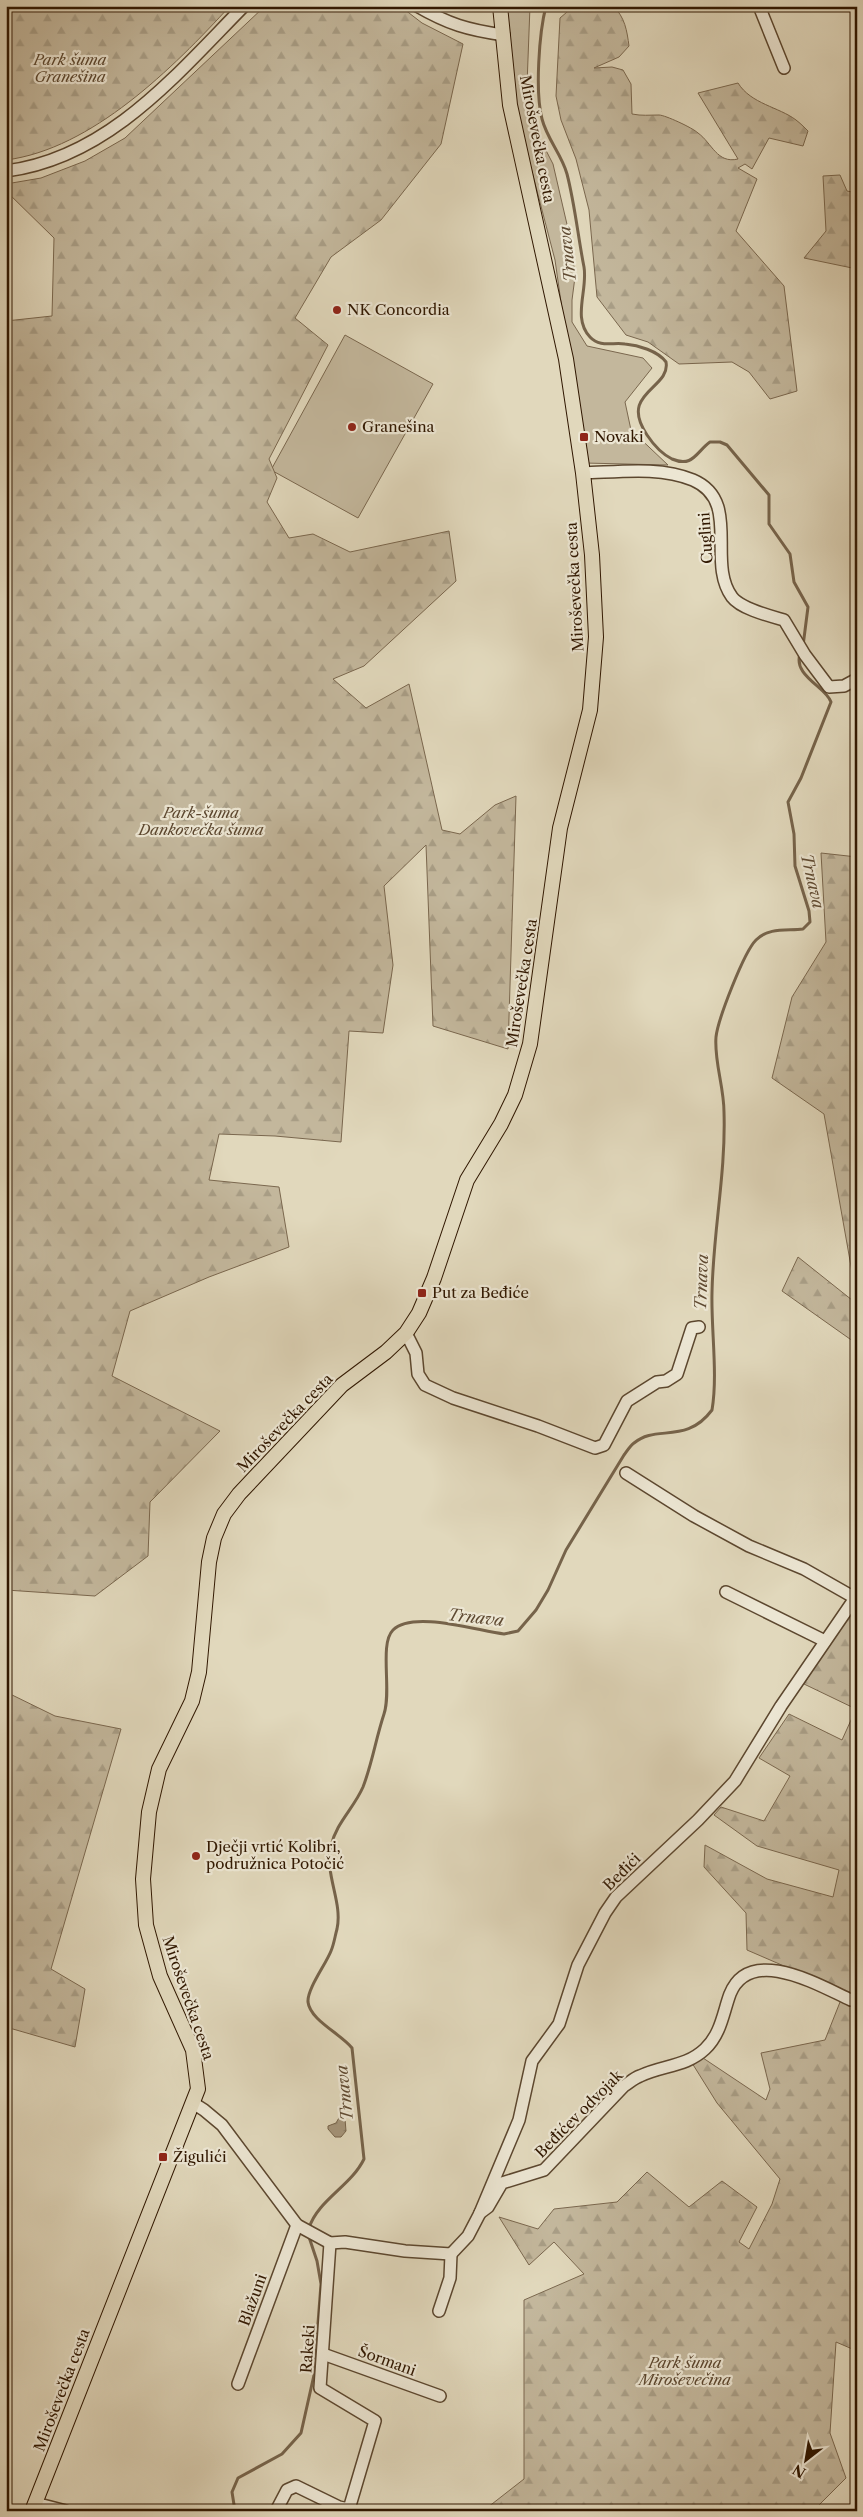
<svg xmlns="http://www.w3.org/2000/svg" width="863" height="2517" viewBox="0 0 863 2517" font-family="'Libre Caslon Text',serif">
  <defs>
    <pattern id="forest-firs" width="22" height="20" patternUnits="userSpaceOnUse" patternTransform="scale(1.25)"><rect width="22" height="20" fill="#c3b79c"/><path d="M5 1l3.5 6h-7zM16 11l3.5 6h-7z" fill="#a89d85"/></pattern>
    <pattern id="water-ripples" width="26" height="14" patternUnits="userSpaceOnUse" patternTransform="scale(1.25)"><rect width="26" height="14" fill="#a5967c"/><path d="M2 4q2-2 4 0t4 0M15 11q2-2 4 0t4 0" fill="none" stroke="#877963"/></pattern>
  </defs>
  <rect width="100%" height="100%" fill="#e1d8bc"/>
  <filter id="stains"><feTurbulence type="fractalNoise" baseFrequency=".004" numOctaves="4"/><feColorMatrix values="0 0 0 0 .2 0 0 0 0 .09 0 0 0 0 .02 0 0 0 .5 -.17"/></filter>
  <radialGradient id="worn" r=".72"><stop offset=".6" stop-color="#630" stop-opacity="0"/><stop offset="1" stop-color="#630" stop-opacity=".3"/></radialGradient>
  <g fill="#c3b79c" stroke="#7a674e">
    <polygon points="505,6 530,6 527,85 536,131 553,164 572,246 575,277 572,300 572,322 587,346 643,358 652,368 625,402 631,430 668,465 584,463 555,260 516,110"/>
    <polygon points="345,335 433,384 358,518 271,470"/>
  </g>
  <g fill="url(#forest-firs)" stroke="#7a674e">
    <path d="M6,6H230C173,68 92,149 6,160Z"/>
    <polygon points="265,6 400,6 422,23 463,44 441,144 381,220 331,257 295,318 328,345 269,459 277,478 267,502 289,538 313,534 350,552 449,531 456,581 364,666 333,679 366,708 409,684 442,830 460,834 495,805 516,796 508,1049 433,1026 426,845 384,886 393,965 383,1033 349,1031 341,1142 275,1136 219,1134 209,1180 279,1187 289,1247 209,1277 130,1311 112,1376 220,1431 150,1502 148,1556 95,1596 6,1590 6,321 52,316 54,238 6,191 6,184 41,178 85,161 125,138"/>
    <path d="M574,6H613C625,17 627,31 629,46L619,57L594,68L612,67L623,70L631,84L632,114C642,116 649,115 659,115C665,115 693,128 698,133C712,143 717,164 738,159L698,93L738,83C751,104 779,107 796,120C800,123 804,127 808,131L803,146L769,138L752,169L745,164L738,168L757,179L736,231L784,286L797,391L770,399L749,372L732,362L679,364L648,342L626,335L597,297L589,210L576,159L561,120L556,96L560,18Z"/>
    <polygon points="840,175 847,191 857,193 857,269 804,258 826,231 823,176"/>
    <polygon points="821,853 857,857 857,1300 824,1114 772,1078 792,997 826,942"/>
    <polygon points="798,1257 857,1304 857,1344 782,1291"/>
    <polygon points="857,1598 857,2351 836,2342 830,2433 846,2478 813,2511 483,2511 524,2479 524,2300 584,2274 554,2242 529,2265 499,2217 538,2229 554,2209 617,2202 647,2172 689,2207 722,2181 757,2207 739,2242 749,2249 772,2204 780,2179 717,2103 692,2063 703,2058 766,2100 770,2089 761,2053 825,2040 844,1992 747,1950 746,1913 704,1867 705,1845 767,1879 833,1897 839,1870 757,1846 714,1815 721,1807 764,1821 790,1776 759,1758 789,1714 842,1740 856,1709 804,1684"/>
    <polygon points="6,1692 55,1716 121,1729 51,1969 85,1989 75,2047 6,2027"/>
  </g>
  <polygon fill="url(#water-ripples)" stroke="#76634a" points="340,2116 345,2119 346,2131 341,2137 335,2137 328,2129 328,2126 336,2123"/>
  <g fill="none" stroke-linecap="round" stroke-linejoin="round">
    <g stroke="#76634a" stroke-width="3">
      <path d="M546,6C539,33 535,92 542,119C547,139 562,155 567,174C575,205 578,237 584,267C588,290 572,318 590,337C600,348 613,342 625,344C638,345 658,351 666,362C671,389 618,392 647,435C653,444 662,454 672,459C693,468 696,452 710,442H720L727,445L769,495V524L790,554L794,582L808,607L803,646"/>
      <path d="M309,2228C318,2200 351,2186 364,2159L352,2048C341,2034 310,2020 308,2002C307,1989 326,1964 331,1951C334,1944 335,1936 337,1929C343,1902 324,1874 331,1846C336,1823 354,1808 363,1787C372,1764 376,1738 384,1714C392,1691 379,1644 393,1630C413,1610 478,1631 504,1634L518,1631L536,1610L548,1590L566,1550L624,1455C627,1451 630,1446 634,1443C656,1424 686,1445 712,1410C718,1375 711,1329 712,1293C713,1232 726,1173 724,1112C724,1087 714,1061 716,1037C718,1019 744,952 756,940C769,927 787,931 803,929L810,922L809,911L795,866L794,834L788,802L801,778L831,702C826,687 793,676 800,654"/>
      <polyline points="235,2511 232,2492 238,2478 282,2454 301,2433 314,2375 321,2284 317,2261 308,2234"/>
    </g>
    <defs>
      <g id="minor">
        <path d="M417,6C448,24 468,30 504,35"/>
        <polyline points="759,6 784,68"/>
        <path d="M6,171C108,158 176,75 244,6"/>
        <path d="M583,473C618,472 660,466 693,480C742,501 706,562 732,597C741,609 770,616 784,620L805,655L829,687L844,686L857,679"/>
        <polyline points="406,1333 416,1353 418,1374 425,1385 453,1398 538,1426 595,1448 604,1445 627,1401 657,1382 666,1381 677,1374 692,1328 699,1327"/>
        <polyline points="626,1473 694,1516 749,1546 804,1569 855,1598"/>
        <polyline points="726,1592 825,1641"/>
        <polyline points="193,2103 204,2110 222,2125 297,2225 330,2243 345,2242 405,2251 451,2254"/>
        <polyline points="480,2213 519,2120 532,2061 559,2024 578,1965 605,1913 616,1897 698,1820 735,1781 781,1706 855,1598 857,1591"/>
        <polyline points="330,2243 320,2388 375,2421 349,2509 351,2511"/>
        <path d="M451,2254L468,2236L480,2213L488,2207L502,2183L544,2170L624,2086C629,2083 634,2078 640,2076C663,2065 686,2067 705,2049C721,2034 723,2013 730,1994C750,1944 820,1986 851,2000H857"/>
        <polyline points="439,2311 450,2278 451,2254"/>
        <polyline points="323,2354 440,2396"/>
        <polyline points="238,2384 297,2225"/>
        <polyline points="35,2503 66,2511"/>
        <polyline points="276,2511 287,2490 296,2486 339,2507 349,2509"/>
      </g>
      <polyline id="major" points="32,2511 198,2089 193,2050 160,1976 146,1925 143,1879 149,1812 159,1769 192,1701 199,1672 209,1562 214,1538 224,1514 239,1494 342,1385 386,1352 406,1333 419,1313 434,1278 467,1180 501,1124 515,1095 530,1044 560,828 590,710 596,637 592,555 583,473 566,359 510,105 500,6"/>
    </defs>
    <use href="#minor" stroke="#5c472f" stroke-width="14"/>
    <use href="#major" stroke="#301700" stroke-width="16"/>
    <use href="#minor" stroke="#ece6d3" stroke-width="11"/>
    <use href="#major" stroke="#e1d8bc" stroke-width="14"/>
  </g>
  <g fill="#8f2418" stroke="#ece6d3" stroke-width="2">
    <circle cx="337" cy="310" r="5"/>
    <circle cx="352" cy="427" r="5"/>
    <rect x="579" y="432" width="10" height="10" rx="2.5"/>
    <rect x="417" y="1288" width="10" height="10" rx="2.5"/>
    <circle cx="196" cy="1856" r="5"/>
    <rect x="158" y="2152" width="10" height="10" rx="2.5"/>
  </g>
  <g text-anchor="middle" stroke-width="4.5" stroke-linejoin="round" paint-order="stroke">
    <g font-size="15" font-style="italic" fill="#5c472f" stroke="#ece6d3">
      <text x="70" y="65">Park šuma<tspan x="70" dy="17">Granešina</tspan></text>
      <text x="201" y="818">Park-šuma<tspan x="201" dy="17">Dankovečka šuma</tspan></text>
      <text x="685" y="2368">Park šuma<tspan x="685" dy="17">Miroševečina</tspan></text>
    </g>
    <g font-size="15" fill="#301700" stroke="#ece6d3">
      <text transform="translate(537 139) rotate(79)" y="5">Miroševečka cesta</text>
      <text transform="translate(706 538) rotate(-94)" y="5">Cuglini</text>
      <text transform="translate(575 587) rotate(-93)" y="5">Miroševečka cesta</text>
      <text transform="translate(522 983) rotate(-81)" y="5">Miroševečka cesta</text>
      <text transform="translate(285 1423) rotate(-46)" y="5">Miroševečka cesta</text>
      <text transform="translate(622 1872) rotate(-45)" y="5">Beđići</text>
      <text transform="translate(188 1998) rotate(71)" y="5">Miroševečka cesta</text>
      <text transform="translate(579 2114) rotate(-45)" y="5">Beđićev odvojak</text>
      <text transform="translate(253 2300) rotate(-70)" y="5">Blažuni</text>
      <text transform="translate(308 2349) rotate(-86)" y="5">Rakeki</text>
      <text transform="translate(387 2361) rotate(20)" y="5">Šormani</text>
      <text transform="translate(62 2390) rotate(-69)" y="5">Miroševečka cesta</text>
    </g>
    <g font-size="15" fill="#301700" stroke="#ece6d3" text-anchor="start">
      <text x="347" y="315">NK Concordia</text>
      <text x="362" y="432">Granešina</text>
      <text x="594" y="442">Novaki</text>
      <text x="432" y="1298">Put za Beđiće</text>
      <text x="206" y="1852">Dječji vrtić Kolibri,<tspan x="206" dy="17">podružnica Potočić</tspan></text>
      <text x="173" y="2162">Žigulići</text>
    </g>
    <g font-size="16" font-style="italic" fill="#5f4a32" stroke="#ece6d3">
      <text transform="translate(567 254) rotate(-96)" y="6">Trnava</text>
      <text transform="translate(813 881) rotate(77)" y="6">Trnava</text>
      <text transform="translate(701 1282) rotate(-88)" y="6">Trnava</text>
      <text transform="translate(476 1617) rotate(6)" y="6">Trnava</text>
      <text transform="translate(344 2093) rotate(-96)" y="6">Trnava</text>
    </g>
  </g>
  <rect width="863" height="2517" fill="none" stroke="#e1d8bc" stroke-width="25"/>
  <rect x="8" y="8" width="848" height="2502" fill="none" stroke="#301700" stroke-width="2.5"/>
  <rect x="12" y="12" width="838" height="2492" fill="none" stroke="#301700"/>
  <g transform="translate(806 2460) rotate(211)" stroke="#ece6d3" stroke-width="4" paint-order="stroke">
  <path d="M0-4L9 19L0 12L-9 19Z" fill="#301700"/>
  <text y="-8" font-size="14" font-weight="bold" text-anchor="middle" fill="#301700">N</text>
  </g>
  <rect width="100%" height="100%" filter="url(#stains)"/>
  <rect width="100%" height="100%" fill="url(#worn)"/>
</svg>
